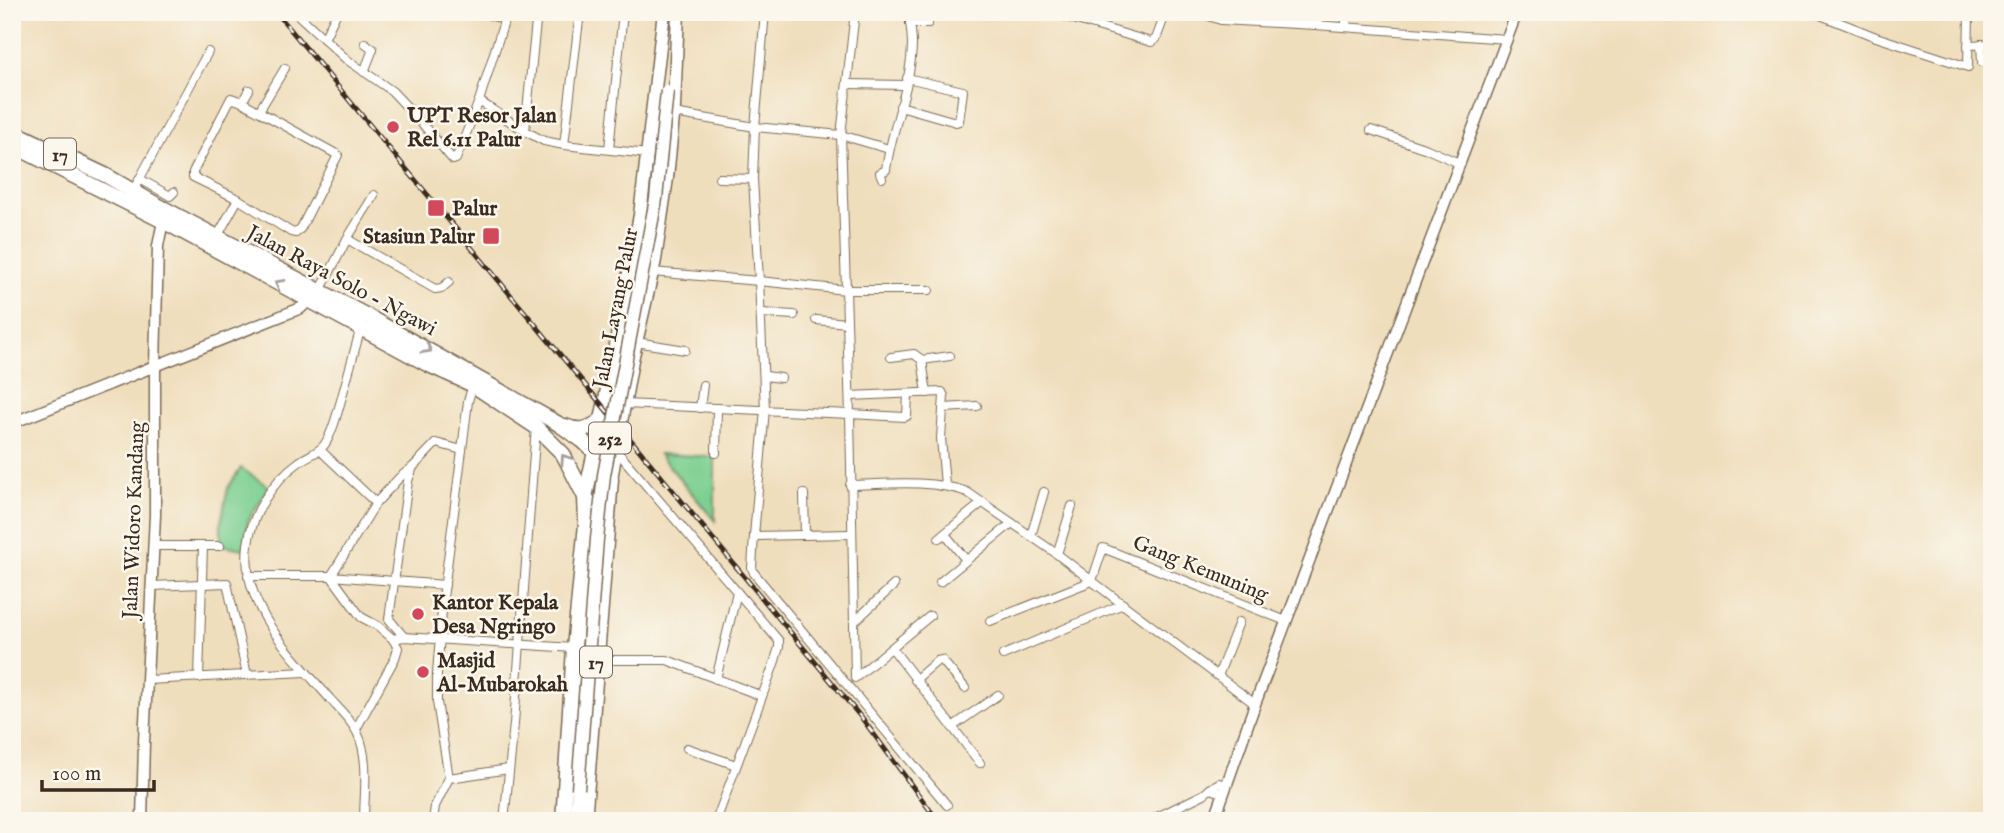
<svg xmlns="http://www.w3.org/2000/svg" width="2004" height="833" viewBox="0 0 2004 833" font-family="'IM FELL English',serif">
  <rect width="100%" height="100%" fill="#fbf7ec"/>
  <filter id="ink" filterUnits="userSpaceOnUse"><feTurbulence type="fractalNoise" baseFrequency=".0143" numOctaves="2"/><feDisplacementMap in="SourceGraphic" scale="14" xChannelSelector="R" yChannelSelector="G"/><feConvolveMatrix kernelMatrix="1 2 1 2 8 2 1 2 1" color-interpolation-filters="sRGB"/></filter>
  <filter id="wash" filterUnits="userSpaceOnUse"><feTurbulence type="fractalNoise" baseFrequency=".00686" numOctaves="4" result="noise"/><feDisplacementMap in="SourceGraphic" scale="28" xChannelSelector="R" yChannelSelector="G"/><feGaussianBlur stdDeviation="1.57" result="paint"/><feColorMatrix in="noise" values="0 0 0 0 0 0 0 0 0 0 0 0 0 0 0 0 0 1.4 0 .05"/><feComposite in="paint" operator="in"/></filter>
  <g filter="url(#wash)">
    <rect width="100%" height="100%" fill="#efdebc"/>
    <g fill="#7ccf91" stroke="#5c7c58" stroke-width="2">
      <polygon points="659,454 715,457 715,521"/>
      <polygon points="241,468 269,487 248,521 244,549 221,545 221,522 228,488"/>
    </g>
  </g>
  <g filter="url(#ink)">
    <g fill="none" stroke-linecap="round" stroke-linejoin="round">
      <defs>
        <g id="street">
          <polyline points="295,12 346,59 392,91 421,122 453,160 456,159 479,101 507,12"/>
          <polyline points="481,12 505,20"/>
          <polyline points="537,12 525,131 544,141 564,145 648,154"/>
          <polyline points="855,12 841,135 846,290 929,290"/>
          <polyline points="1197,12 1221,20 1315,25 1314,12"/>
          <polyline points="1813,12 1876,37 1968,67 1969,12"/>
          <polyline points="1969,13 1985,12"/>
          <polyline points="1060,15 1151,42 1156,39 1166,12"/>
          <polyline points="910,23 928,23 930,12"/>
          <polyline points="1315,25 1507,39"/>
          <polyline points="1346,27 1346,12"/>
          <polyline points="324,39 337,12"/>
          <polyline points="1981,44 1982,62"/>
          <polyline points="1968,45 1992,44"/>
          <polyline points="364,72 373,49 365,43"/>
          <polyline points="848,84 905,85"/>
          <polygon points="231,98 242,102 338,155 301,228 296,233 291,232 238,199 193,177 193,172"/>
          <polyline points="479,101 525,131"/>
          <polyline points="242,102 249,90"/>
          <polyline points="900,106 956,122 959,121 963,91 907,78"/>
          <polyline points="259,111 285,68"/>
          <polyline points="674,113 755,127 841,135 889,149"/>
          <polyline points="1371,130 1427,149 1461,164"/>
          <polyline points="564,145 580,12"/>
          <polyline points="609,149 623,12"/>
          <polyline points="719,178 753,179"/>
          <path d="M882,178L880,173L886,170C891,129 911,87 912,45C912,35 910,23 909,12"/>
          <polyline points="140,179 170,196 174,192"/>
          <polyline points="133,191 208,52"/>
          <polyline points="217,237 238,199"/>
          <polyline points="347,239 435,289 442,288 449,282"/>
          <polyline points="652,272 759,281 753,179 755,127 765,12"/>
          <polyline points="320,291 347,239 374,195"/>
          <polyline points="761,313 794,315"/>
          <polyline points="816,320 847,323"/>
          <path d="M361,327C354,353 347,379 340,404C336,417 333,432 325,444C319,453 308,455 299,462C273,481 252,512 248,545C240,607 293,656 330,699C339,709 351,720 357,732C370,758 364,792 364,821"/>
          <polyline points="636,342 685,350"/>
          <polyline points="891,357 914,354 922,360 950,356"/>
          <polyline points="922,360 927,393"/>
          <polyline points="765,376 781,378"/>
          <polyline points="850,396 942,392 944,396 941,438 945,485"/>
          <polyline points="624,404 850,414 855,677"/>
          <polyline points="700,408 703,385"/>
          <polyline points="943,408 977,406"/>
          <polyline points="320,450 376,503"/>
          <polyline points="616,450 779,641 779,647 774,664 716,821"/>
          <polyline points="716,453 717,408"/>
          <path d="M850,485C889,484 929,479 967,492L1057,554L1092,581L990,621"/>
          <polyline points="804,494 805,535"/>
          <polyline points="851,534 754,536 765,409 759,281 846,290 850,414 905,417 907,416 908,394"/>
          <polyline points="945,534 966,560"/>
          <polyline points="754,536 752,568 754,573 947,805"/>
          <polyline points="1031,536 1044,492"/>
          <polyline points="939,538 983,502"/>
          <polyline points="153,546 220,546"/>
          <polyline points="1057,554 1072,506"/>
          <polyline points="248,576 331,576 361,617 378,626 393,639 398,648 395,658 356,729"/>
          <polyline points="940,582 1012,523"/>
          <polyline points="445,585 331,576 376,503 399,478 413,467 436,443 462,450 468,401 473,385"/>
          <polyline points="151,586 227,583 247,675"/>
          <polyline points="854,622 894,585"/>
          <polyline points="404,637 389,619 408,481 413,467"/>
          <polyline points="393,639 404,637 574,648"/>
          <polyline points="892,648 980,763"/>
          <polyline points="1003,655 1123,604"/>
          <polyline points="596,660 667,660 762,696"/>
          <polyline points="1218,676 1239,622"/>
          <polyline points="199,678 203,546"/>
          <polyline points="855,678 930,616"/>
          <polyline points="716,679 737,592"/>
          <polyline points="147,680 306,672"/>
          <polyline points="915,680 937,661 942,660 965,688"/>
          <polyline points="1255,704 1092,581 1103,548 1286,621"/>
          <polyline points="952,727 998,695"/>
          <polyline points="687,748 736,765"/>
          <polyline points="449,778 509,769"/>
          <polyline points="1223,793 1210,789 1219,783 1227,785"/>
          <polyline points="433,821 435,806 449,778 437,702 437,674 443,598 462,450"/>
          <polyline points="504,821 514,724 536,427"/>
          <polyline points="1149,821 1204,794 1210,789"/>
        </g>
        <g id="secondary">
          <polyline points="12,423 301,308 308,301"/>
          <polyline points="142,821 144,742 155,515 155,366 158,246 163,221"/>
          <polyline points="1214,821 1255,704 1517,12"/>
        </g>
        <g id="primary">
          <polyline points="595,452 640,215 664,12"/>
          <polyline points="611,479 632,360 655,260 667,178 674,107 678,12"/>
          <polyline points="576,821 578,789"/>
        </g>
        <g id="highway">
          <polyline points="12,131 107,176 159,206 367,316 557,423 583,441 605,462 611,479 584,821"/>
          <polyline points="12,145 163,221 429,365 473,385 536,427 563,454 585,497 591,504 598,506 609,503"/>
          <path d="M565,426C579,432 589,430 601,420"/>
          <polyline points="563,821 574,648 586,524 585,497 595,452"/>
        </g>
      </defs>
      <use href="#street" stroke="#7a6955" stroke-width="10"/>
      <use href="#secondary" stroke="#7a6955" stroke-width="13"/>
      <use href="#primary" stroke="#7a6955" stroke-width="15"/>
      <use href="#highway" stroke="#7a6955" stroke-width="17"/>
      <use href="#street" stroke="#fff" stroke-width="8"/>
      <use href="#secondary" stroke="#fff" stroke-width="10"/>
      <use href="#primary" stroke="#fff" stroke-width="12"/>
      <use href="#highway" stroke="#fff" stroke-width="14"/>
      <defs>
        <polyline id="rail" points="276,12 864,721 938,821"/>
      </defs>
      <use href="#rail" stroke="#3b2a1e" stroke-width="5"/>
      <use href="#rail" stroke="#fbf7ec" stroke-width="2.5" stroke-dasharray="8" stroke-linecap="butt"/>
      <defs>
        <polyline id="primary-bridge" points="578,789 597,539 604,475 656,199 667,91"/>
      </defs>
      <use href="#primary-bridge" stroke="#7a6955" stroke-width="15" stroke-linecap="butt"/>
      <use href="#primary-bridge" stroke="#fff" stroke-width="12"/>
    </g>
    <defs><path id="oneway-chevron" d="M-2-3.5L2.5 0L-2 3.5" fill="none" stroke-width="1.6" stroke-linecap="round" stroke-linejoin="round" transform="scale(1.75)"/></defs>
    <g stroke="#a79f9a">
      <use href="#oneway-chevron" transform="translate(279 284) rotate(-151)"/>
      <use href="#oneway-chevron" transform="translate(427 349) rotate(29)"/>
      <use href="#oneway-chevron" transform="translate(565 459) rotate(-124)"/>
    </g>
  </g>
  <g fill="#d1495b" stroke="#fbf7ec" stroke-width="2.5">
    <circle cx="393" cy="127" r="7"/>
    <rect x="427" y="199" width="18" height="18" rx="3.5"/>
    <rect x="482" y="227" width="18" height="18" rx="3.5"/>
    <circle cx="418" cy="614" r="7"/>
    <circle cx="423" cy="672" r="7"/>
  </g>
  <g text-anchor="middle" stroke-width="5" stroke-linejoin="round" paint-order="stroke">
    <g fill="#fbf7ec" stroke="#75685c" stroke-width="2">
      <rect x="44" y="138.5" width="32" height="31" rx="5"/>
      <rect x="589" y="422.5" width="42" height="31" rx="5"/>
      <rect x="580" y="646.5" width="32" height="31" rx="5"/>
    </g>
    <g font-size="19" font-weight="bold" fill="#3b2a1e">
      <text x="60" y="161">17</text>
      <text x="610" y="445">252</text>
      <text x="596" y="669">17</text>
    </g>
    <g font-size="21" font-weight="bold" fill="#3b2a1e" stroke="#fbf7ec" text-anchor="start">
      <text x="407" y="122">UPT Resor Jalan<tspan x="407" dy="24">Rel 6.11 Palur</tspan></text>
      <text x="452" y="215">Palur</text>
      <text x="475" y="243" text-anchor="end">Stasiun Palur</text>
      <text x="432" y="609">Kantor Kepala<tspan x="432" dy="24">Desa Ngringo</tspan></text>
      <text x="437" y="667">Masjid<tspan x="437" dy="24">Al-Mubarokah</tspan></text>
    </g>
    <g font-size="21" fill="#3b2a1e" stroke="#fbf7ec">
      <text transform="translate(342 280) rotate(28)" y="7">Jalan Raya Solo - Ngawi</text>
      <text transform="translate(615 308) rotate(-79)" y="7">Jalan Layang Palur</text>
      <text transform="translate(133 520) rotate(-88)" y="7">Jalan Widoro Kandang</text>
      <text transform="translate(1201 568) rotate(22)" y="7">Gang Kemuning</text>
    </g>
  </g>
  <rect width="2004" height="833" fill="none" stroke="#fbf7ec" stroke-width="42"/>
  <path d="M42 780v10h112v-10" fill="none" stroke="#3b2a1e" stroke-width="3.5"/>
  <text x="52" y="780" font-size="21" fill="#3b2a1e" stroke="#fbf7ec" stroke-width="5" paint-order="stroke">100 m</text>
</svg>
